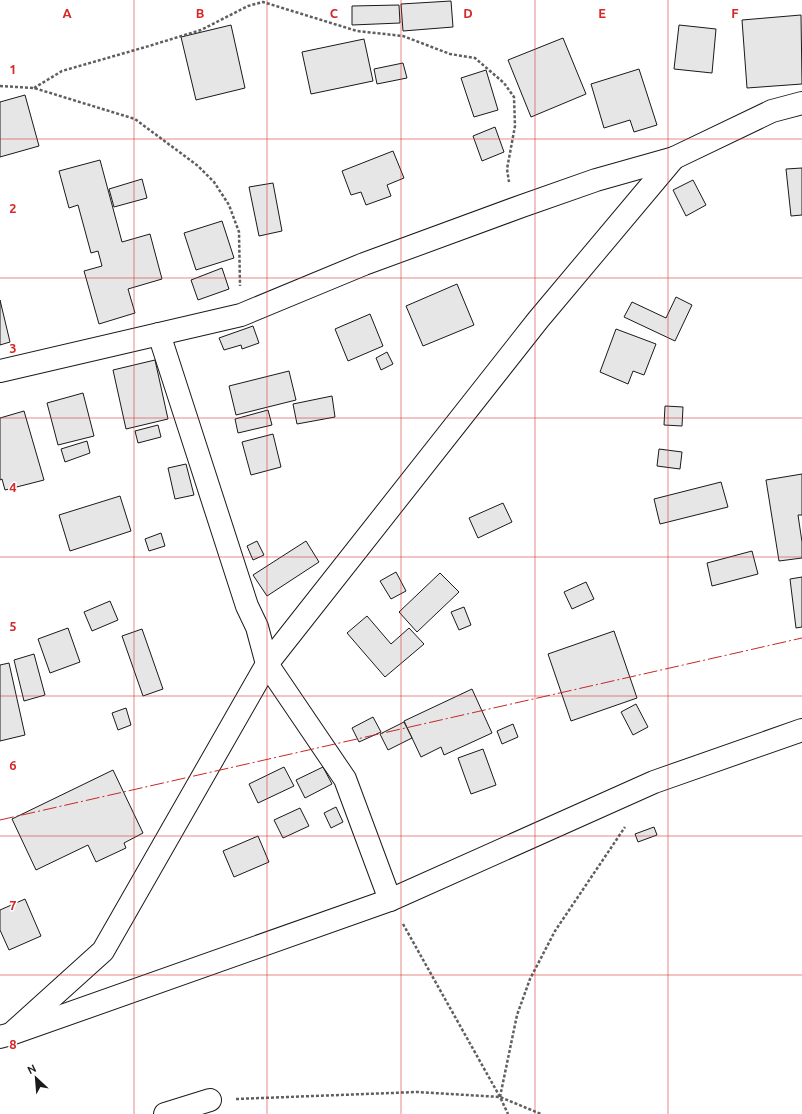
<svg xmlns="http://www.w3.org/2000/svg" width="802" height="1114" viewBox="0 0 802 1114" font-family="Ubuntu,sans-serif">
  <rect width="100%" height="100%" fill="#fff"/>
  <g fill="#e6e6e6" stroke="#1a1a1a">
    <polygon points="451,1 453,27 403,31 401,4"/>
    <polygon points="399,5 400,23 352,25 352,6"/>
    <polygon points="801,15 802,84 747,88 742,20"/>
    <polygon points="231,25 245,88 196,100 181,37"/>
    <polygon points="679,25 716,29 712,73 674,69"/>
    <polygon points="563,38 586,94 531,117 508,60"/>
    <polygon points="364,39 373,81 311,94 302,52"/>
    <polygon points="403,63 407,78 377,84 374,69"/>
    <polygon points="639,69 657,125 634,132 630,120 604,128 591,84"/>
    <polygon points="486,70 498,110 474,117 461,78"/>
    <polygon points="25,95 39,146 0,157 0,102"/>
    <polygon points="495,127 504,152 482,161 473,136"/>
    <polygon points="393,151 404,178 387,185 391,196 366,205 361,192 351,195 342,171"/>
    <polygon points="100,160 122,242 150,234 162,279 128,289 135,313 99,324 84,271 102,266 98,251 91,253 78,205 69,208 59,171"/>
    <polygon points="802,168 802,215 791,216 786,169"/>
    <polygon points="142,179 147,198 114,207 109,189"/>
    <polygon points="693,180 706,205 686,216 673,190"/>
    <polygon points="273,183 282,231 259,236 249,187"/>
    <polygon points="222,221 234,258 196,270 184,233"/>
    <polygon points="222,268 229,289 198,300 191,280"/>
    <polygon points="457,284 474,325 423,346 406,306"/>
    <polygon points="676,297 692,305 675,341 624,317 632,302 666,318"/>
    <polygon points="0,300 10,342 0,345"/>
    <polygon points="370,314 383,346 348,361 335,329"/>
    <polygon points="253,326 259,343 242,349 241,345 224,350 219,338"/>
    <polygon points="616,329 656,344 644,375 633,371 628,384 600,372"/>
    <polygon points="387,352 393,364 381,370 376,358"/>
    <polygon points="155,360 168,419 126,429 113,370"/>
    <polygon points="289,371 296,400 236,415 229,386"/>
    <polygon points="83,393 94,436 58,445 47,403"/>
    <polygon points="332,396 335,417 297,424 293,404"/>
    <polygon points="665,406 683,407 682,426 664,425"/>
    <polygon points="268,410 272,425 238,433 235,419"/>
    <polygon points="24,411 44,480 5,490 2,479 0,480 0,418"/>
    <polygon points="158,425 161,437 138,443 135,431"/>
    <polygon points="273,434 281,467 251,475 242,442"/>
    <polygon points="87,441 90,453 65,462 61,449"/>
    <polygon points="659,449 682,452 680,469 657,466"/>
    <polygon points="186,464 194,495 175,499 168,468"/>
    <polygon points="802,474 802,515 798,515 802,542 802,558 779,561 766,480"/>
    <polygon points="721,482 728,507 660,524 654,499"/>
    <polygon points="120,496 131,531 70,551 59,515"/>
    <polygon points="503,503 512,522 478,538 469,518"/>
    <polygon points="161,533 165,546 149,551 145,539"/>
    <polygon points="257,541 264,555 253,560 247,546"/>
    <polygon points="306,541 319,562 267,596 253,575"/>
    <polygon points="752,551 758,574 712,586 707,563"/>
    <polygon points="396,572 406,591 391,599 380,581"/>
    <polygon points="440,573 459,592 417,632 399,612"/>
    <polygon points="802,577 802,627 796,628 790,579"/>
    <polygon points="586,582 594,599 572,609 564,592"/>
    <polygon points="110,601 118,620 92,631 84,612"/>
    <polygon points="464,607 471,625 459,630 451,612"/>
    <polygon points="367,616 391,644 409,628 424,644 385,677 347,633"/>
    <polygon points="68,628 80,662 50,673 38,639"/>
    <polygon points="142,629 163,689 143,696 122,636"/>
    <polygon points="614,631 637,698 571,721 548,654"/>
    <polygon points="34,654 45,695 24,701 14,660"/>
    <polygon points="9,663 25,735 0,741 0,665"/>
    <polygon points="472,689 492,733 444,755 441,747 421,757 404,721"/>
    <polygon points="636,704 648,727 633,735 621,712"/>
    <polygon points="126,708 131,725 118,730 112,713"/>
    <polygon points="373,717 381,732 359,742 352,728"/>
    <polygon points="404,722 412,738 388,750 380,734"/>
    <polygon points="513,724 518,737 502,744 497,731"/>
    <polygon points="483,749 496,785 471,794 458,758"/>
    <polygon points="284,767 294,786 258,803 249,784"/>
    <polygon points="323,767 332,784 305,798 296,780"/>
    <polygon points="113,770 143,833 124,843 126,848 96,862 88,845 36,870 12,819"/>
    <polygon points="336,807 343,822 331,828 324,813"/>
    <polygon points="300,808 309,826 283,838 274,820"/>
    <polygon points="654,827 657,835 638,842 635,834"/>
    <polygon points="258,836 269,862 234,877 223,851"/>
    <polygon points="25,899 41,936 9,950 0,930 0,910"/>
  </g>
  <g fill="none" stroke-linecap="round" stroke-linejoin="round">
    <defs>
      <g id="street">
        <polyline points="159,334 247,606 257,627 267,664 345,779 390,900"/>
        <polyline points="0,371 241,315 364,264 522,206 596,180 674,158 772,111 802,103"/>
        <polyline points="11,1034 103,951 267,664 538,320 674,158"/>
        <polyline points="165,1114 210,1100"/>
      </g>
      <polyline id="secondary" points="0,1037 11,1034 390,900 654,782 802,730"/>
    </defs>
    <use href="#street" stroke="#1a1a1a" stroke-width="24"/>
    <use href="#secondary" stroke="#1a1a1a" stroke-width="24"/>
    <g stroke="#5f5f5f" stroke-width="2.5" stroke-dasharray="3 2" stroke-linecap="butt">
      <polyline points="0,86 34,88 135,119 198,166 214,182 229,205 239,232 240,286"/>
      <polyline points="34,88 62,71 149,46 201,30 248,6 263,2 357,31 403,36 450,54 475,58 504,83 514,97 515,126 507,169 509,182"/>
      <polyline points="403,924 500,1097 508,1114"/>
      <polyline points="500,1097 517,1015 530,979 555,931 625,827"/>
      <polyline points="236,1099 417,1092 500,1097 541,1114"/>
    </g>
    <use href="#street" stroke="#fff" stroke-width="22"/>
    <use href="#secondary" stroke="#fff" stroke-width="22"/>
    <polyline stroke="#c62828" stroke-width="1" stroke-dasharray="14 3 2 3" stroke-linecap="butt" points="0,820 802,638"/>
  </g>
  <path fill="none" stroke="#d62828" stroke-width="1" stroke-opacity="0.55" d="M134,0V1114M267,0V1114M401,0V1114M535,0V1114M668,0V1114M0,139H802M0,278H802M0,418H802M0,557H802M0,696H802M0,836H802M0,975H802"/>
  <g font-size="13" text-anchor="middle" font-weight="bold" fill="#d62828" stroke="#fff" stroke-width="3" stroke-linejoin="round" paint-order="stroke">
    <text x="67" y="18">A</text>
    <text x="200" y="18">B</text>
    <text x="334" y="18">C</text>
    <text x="468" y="18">D</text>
    <text x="602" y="18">E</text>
    <text x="735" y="18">F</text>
    <text x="13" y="74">1</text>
    <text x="13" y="213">2</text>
    <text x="13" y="353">3</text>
    <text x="13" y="492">4</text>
    <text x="13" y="631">5</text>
    <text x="13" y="770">6</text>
    <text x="13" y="910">7</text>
    <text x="13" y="1049">8</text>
  </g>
  <g transform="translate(36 1078) rotate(334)" stroke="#ffffff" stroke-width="3" paint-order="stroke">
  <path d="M0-3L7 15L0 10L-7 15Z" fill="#1a1a1a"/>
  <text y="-6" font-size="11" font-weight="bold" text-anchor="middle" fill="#1a1a1a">N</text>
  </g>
</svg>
